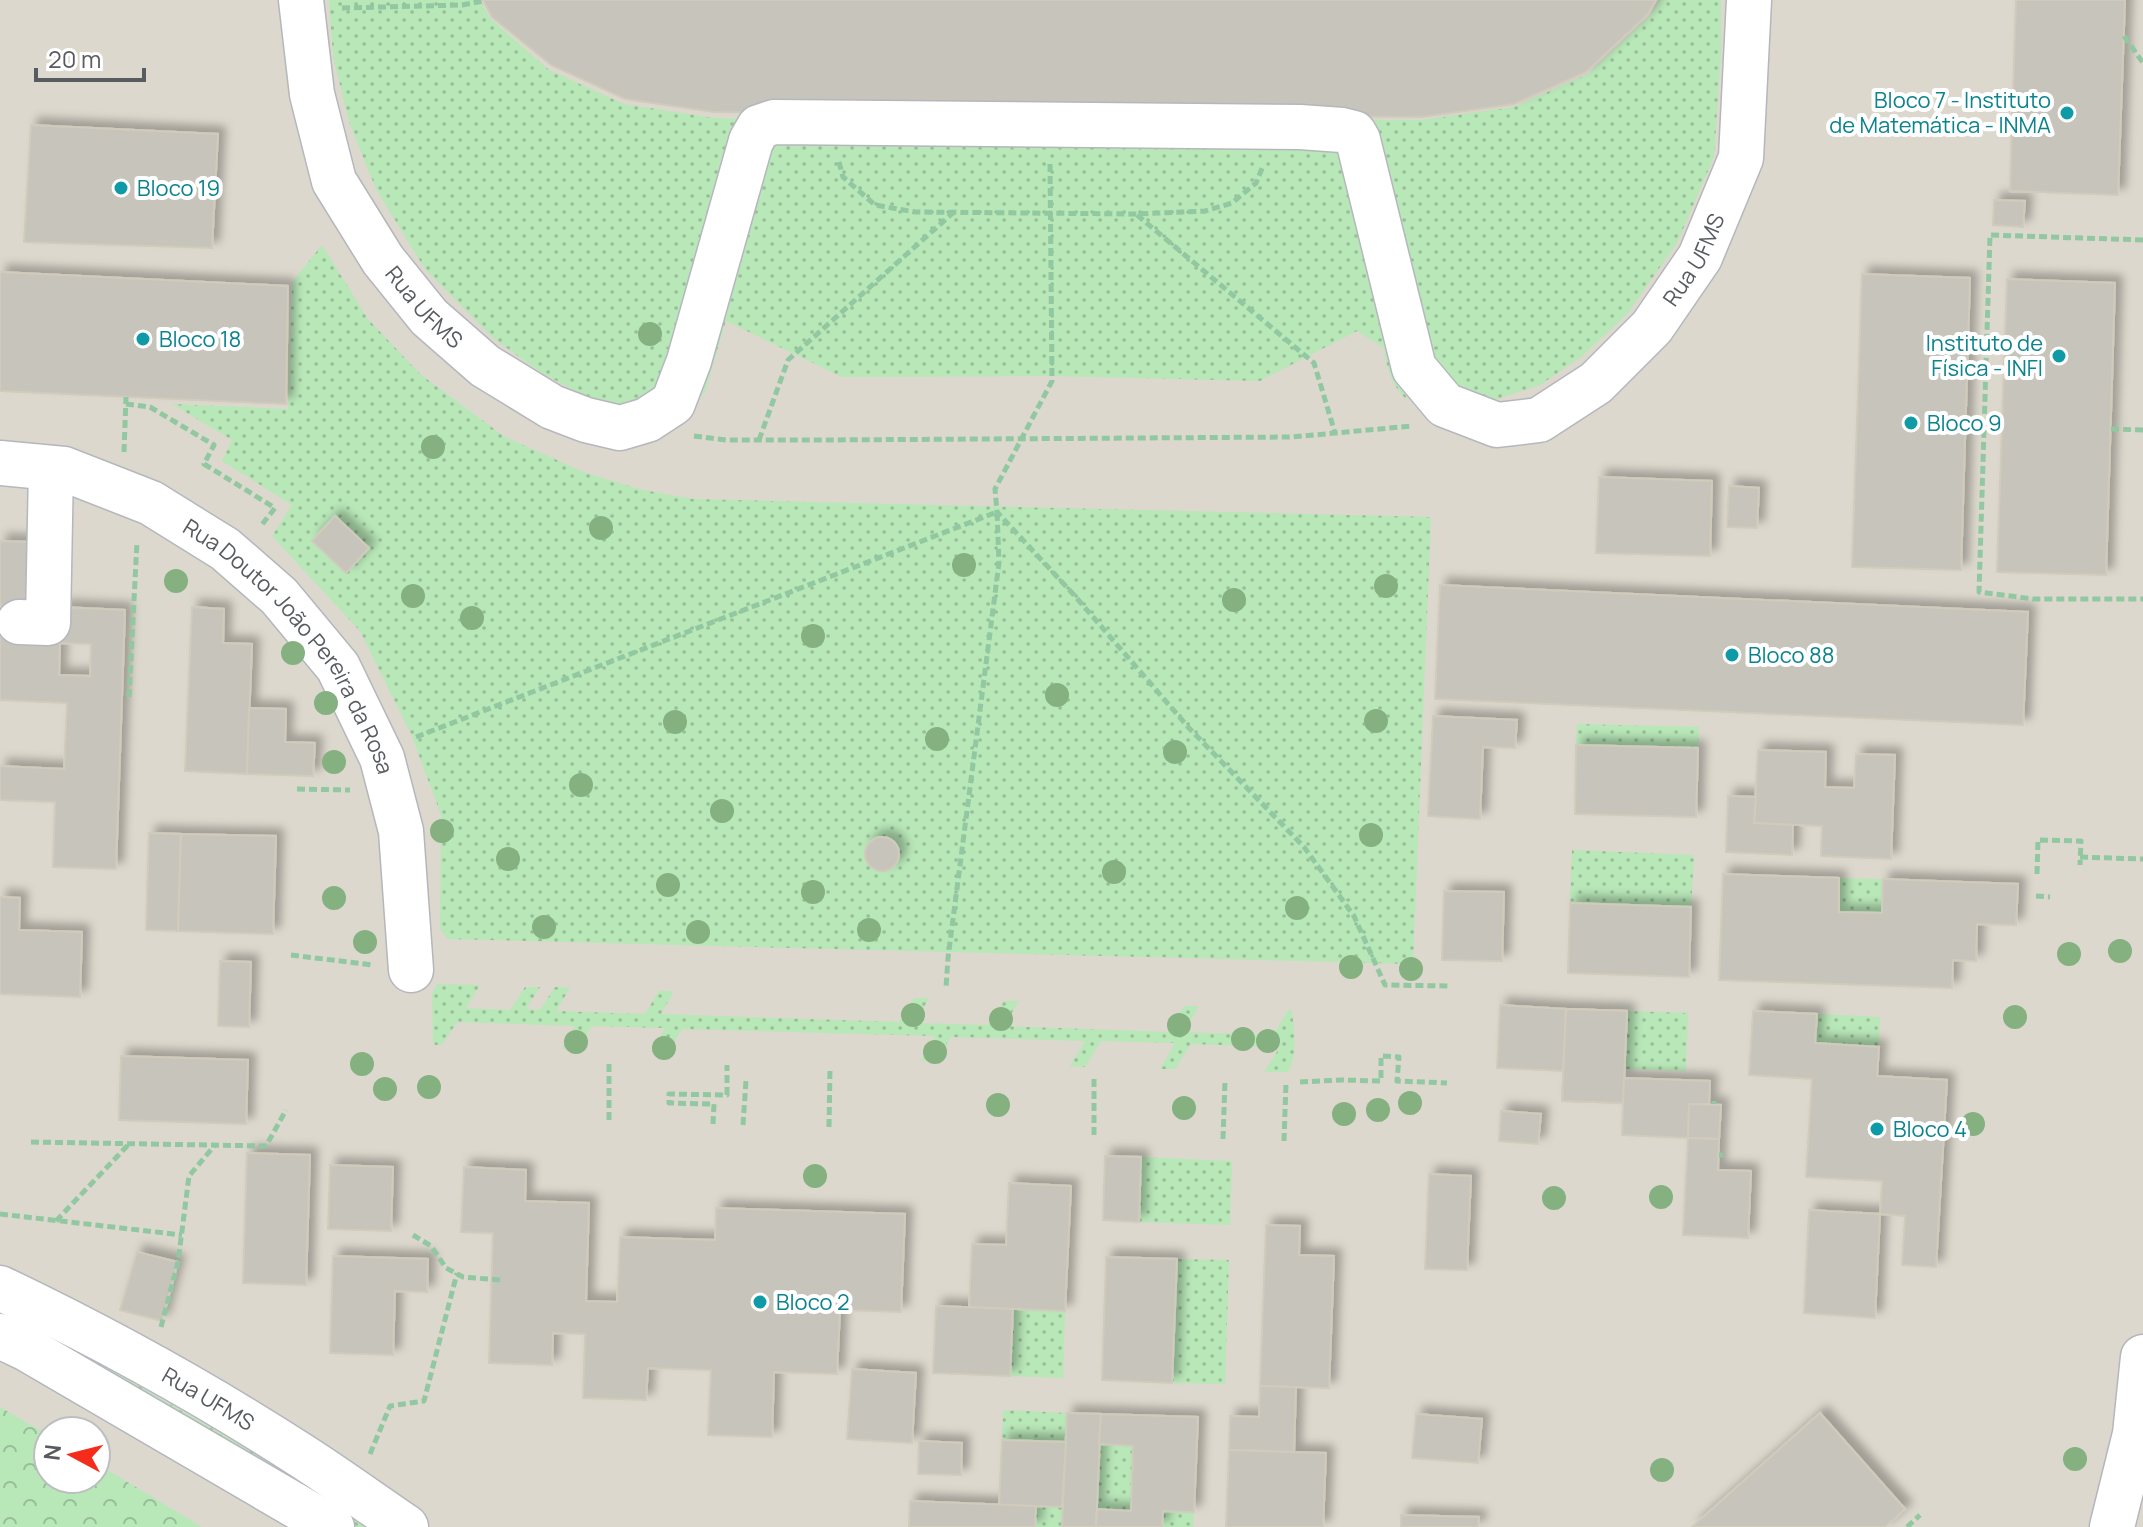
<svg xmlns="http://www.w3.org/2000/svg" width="2143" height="1527" viewBox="0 0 2143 1527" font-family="Manrope,sans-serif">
  <defs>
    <pattern id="grass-dots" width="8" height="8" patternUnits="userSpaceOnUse" patternTransform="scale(2)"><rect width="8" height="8" fill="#b8e7b8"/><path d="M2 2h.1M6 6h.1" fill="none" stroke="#98be99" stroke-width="1.8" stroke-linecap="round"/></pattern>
    <pattern id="forest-crowns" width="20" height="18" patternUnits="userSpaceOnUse" patternTransform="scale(2)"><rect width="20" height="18" fill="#b8e7b8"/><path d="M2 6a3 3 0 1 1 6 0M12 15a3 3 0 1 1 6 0" fill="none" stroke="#98be99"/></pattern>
    <filter id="shadow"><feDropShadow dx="7" dy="-7" stdDeviation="4" flood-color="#0004"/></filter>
  </defs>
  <rect width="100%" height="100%" fill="#ece9de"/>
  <path fill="#dcd8cd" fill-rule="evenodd" d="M0,0H2143V1527H0ZM48,1431H96V1479H48Z"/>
  <g fill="url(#grass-dots)">
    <polygon points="329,0 480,0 490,18 549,70 624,104 714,118 749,119 661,393 642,403 617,405 590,399 540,372 493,338 425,269 376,189 349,122 333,56"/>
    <polygon points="1659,0 1721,0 1721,53 1714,157 1677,243 1628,313 1581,357 1540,385 1494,400 1472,398 1440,376 1343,120 1422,120 1514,107 1588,74 1650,16"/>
    <path d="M767,138L1338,143L1350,162L1407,400C1391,384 1387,370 1384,348L1357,331L1260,381L1051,376L842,377L726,321L705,392L691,404Z"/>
    <polygon points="322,245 368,319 420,374 505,437 586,473 643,490 693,499 1431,517 1413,964 448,939 440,929 441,815 411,734 360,631 272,536 292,505 222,461 232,440 172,404 288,409 292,282"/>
    <polygon points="1577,724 1699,727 1698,748 1576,745"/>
    <polygon points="1572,850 1694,855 1691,907 1570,903"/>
    <polygon points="1839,878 1883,879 1882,913 1839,912"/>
    <path d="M437,984L480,985L466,1008L510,1010L525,987H540L526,1009L540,1010L555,987L570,988L556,1011L645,1014L659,991H674L661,1014L899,1022L914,998H929L915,1023L988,1025L1004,1001H1019L1004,1026L1168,1032L1184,1006H1199L1184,1032L1273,1035L1289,1009L1292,1011C1294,1030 1298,1055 1288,1072H1264L1280,1047L1191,1044L1175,1069H1160L1175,1043L1101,1041L1085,1067L1070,1066L1085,1041L951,1037L936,1061H921L935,1036L682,1029L667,1053L652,1052L665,1028L592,1026L576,1049H562L575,1026L457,1022L442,1045H435L433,1041L432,994Z"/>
    <polygon points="1627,1011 1688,1013 1686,1071 1625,1069"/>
    <polygon points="1817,1014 1880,1017 1879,1047 1815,1043"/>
    <polygon points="1141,1157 1232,1161 1230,1225 1139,1222"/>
    <polygon points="1177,1259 1229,1260 1225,1384 1172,1383"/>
    <polygon points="0,1309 39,1328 267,1460 372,1527 353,1527 0,1321"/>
    <polygon points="1013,1309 1065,1311 1063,1378 1010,1376"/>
    <polygon points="1003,1410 1067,1413 1066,1442 1002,1440"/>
    <polygon points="1099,1444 1133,1446 1131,1511 1097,1509"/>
    <polygon points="1036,1506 1062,1507 1062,1527 1035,1527"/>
    <polygon points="1163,1511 1194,1512 1193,1527 1162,1527"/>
  </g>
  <polygon fill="url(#forest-crowns)" points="0,1407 48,1435 48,1479 96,1479 96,1463 202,1527 0,1527"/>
  <g fill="#c7c4bb" stroke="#d1cbbc" stroke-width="2" fill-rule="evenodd" filter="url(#shadow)">
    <polygon points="483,0 1656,0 1648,14 1586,72 1514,104 1422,117 714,112 625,99 551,65 492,17"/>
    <polygon points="2016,0 2125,0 2118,195 2010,191"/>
    <polygon points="31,125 218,134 212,248 24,242"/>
    <polygon points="1994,200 2025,201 2023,227 1993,225"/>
    <polygon points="0,272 288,286 286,404 0,391"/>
    <polygon points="1862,274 1970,278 1961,570 1852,567"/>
    <polygon points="2007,279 2115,283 2106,575 1997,572"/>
    <polygon points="1599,477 1712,481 1710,556 1596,553"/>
    <polygon points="1729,486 1759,488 1757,528 1727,527"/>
    <polygon points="335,516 369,548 346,573 312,541"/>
    <polygon points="0,541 32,542 29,606 0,605"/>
    <polygon points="1440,585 2028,612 2023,725 1435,699"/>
    <path d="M61,607L125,610L116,869L53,867L55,802L0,800V766L64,769L67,703L0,700V638L60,640ZM60,643L91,644L90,676L59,675Z"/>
    <polygon points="192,607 224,609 223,643 252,644 247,774 185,771"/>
    <polygon points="249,708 286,709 285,742 315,743 313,776 247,774"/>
    <polygon points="1433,716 1517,720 1515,748 1483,747 1480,819 1428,816"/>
    <polygon points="1576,745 1698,748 1696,817 1575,814"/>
    <polygon points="1758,750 1826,752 1825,787 1854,788 1856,754 1895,755 1891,859 1821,856 1822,826 1754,823"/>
    <polygon points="1728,796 1756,797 1754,823 1793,825 1792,855 1726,852"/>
    <polygon points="149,833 181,834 178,931 146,930"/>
    <polygon points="181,834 276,836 273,934 178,931"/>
    <circle cx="882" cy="854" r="17"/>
    <polygon points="1723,874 1839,878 1839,912 1882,913 1883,879 2018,884 2016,925 1977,924 1976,961 1953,960 1952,988 1719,980"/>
    <polygon points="1444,891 1504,892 1502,961 1442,960"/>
    <polygon points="0,897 20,898 19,930 82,932 80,997 0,994"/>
    <polygon points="1570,903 1691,907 1689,977 1568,973"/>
    <polygon points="220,961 251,962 249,1027 218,1026"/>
    <polygon points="1500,1005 1566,1009 1563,1071 1497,1068"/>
    <polygon points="1566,1009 1627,1011 1623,1103 1562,1101"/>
    <polygon points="1566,1009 1627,1011 1623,1103 1562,1101"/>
    <polygon points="1753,1011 1817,1014 1815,1043 1879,1047 1877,1076 1947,1080 1936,1267 1902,1265 1905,1216 1880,1214 1882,1181 1806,1177 1812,1079 1749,1075"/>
    <polygon points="121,1056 248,1060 246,1124 119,1120"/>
    <polygon points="1624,1078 1710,1081 1709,1104 1689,1104 1688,1138 1622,1135"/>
    <polygon points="1689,1104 1721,1105 1719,1139 1688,1138"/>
    <polygon points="1501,1111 1541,1114 1538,1144 1499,1141"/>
    <polygon points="1688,1138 1719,1139 1718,1170 1751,1171 1748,1238 1683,1235"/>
    <polygon points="247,1153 310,1155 306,1285 243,1283"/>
    <polygon points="1105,1156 1141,1157 1139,1222 1103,1220"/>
    <polygon points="330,1165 393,1167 391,1231 328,1229"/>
    <polygon points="464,1167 526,1170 525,1201 589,1203 586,1301 617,1302 620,1237 715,1240 716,1208 905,1214 901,1312 840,1310 837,1374 774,1372 772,1437 708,1435 711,1370 648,1368 646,1400 583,1398 585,1334 553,1333 552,1365 489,1363 493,1233 461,1232"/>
    <polygon points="1429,1174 1471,1176 1467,1270 1425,1269"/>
    <polygon points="1009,1183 1071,1186 1065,1311 969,1307 972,1244 1006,1245"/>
    <polygon points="1809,1210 1880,1214 1875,1318 1804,1313"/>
    <polygon points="1266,1225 1300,1226 1299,1255 1334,1256 1329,1388 1260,1386"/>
    <polygon points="137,1252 178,1262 162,1321 120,1310"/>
    <polygon points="333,1256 428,1259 427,1292 395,1291 393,1355 330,1353"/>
    <polygon points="1106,1257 1177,1259 1172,1383 1102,1380"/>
    <polygon points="936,1306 1013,1309 1010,1376 933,1373"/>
    <polygon points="852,1369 916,1373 912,1443 847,1439"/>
    <polygon points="1260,1386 1296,1387 1294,1452 1229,1450 1230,1416 1259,1417"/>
    <polygon points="1067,1413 1101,1414 1096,1527 1062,1527"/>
    <polygon points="1820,1413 1905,1509 1885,1527 1692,1527"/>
    <polygon points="1101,1414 1198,1417 1194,1512 1163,1511 1162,1527 1096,1527 1097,1509 1131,1511 1133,1446 1099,1444"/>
    <polygon points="1416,1414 1482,1419 1478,1463 1412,1458"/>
    <polygon points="1002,1440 1066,1442 1062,1507 999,1505"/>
    <polygon points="919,1441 962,1443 961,1475 918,1474"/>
    <polygon points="1229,1450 1326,1453 1323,1527 1226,1527"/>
    <polygon points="910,1501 1036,1506 1035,1527 909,1527"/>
    <polygon points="1401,1515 1479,1517 1478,1527 1401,1527"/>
  </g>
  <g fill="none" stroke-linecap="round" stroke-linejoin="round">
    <defs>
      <g id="minor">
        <path id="s1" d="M301,0L312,94L334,181L383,260L429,317L485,366L552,407L586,420L620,428L647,420L673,403L689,361L751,141L759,127L774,122L1300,127L1342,130L1354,133L1358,140L1414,368L1445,405L1497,425L1539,420L1596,383L1652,327L1700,257L1741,158L1749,0"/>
        <path id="s2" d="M0,463L64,469L151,503L225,549L279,596L338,667L382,758L401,831L411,970"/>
        <polyline points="19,622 48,623 51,468"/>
        <path id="s3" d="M0,1288C105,1338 208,1395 305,1458C339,1480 372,1504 406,1527"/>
        <polyline points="0,1336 27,1349 332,1527"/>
        <polyline points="2112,1527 2135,1434 2143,1357"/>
      </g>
    </defs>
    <use href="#minor" stroke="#b5b7bd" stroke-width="47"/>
    <g stroke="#91c8a1" stroke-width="5" stroke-dasharray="8 4" stroke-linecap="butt">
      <polyline points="342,8 462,5 483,1"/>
      <polyline points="2124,36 2143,63"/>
      <polyline points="839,162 843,177 875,205 915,212 1137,214 1205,211 1232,203 1256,183 1263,166"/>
      <polyline points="1050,164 1052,381 995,489 997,512 1074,595 1189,728 1304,847 1354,916 1385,985 1451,986"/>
      <polyline points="1137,215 1314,363 1335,433"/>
      <polyline points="2143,240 1990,235 1979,592 2033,599 2143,599"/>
      <polyline points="126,404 150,407 214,445 204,464 275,508 260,527"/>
      <polyline points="2111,429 2143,430"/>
      <polyline points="694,436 726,440 825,440 1292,437 1412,426"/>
      <polyline points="759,440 788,360 954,212"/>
      <polyline points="124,452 126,397"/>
      <polyline points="129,697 137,542"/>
      <polyline points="416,737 997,512 999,563 948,958 946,988"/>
      <polyline points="297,789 350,790"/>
      <polyline points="2080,857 2143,859"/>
      <polyline points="2037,874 2038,840 2081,841 2080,865"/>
      <polyline points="2036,896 2050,897"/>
      <polyline points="291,955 373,965"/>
      <polyline points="1300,1082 1342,1080 1381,1081 1381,1056 1399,1057 1397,1081 1447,1083"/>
      <polyline points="1714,1101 1714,1104"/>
      <polyline points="609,1120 609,1061"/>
      <polyline points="713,1124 714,1104 669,1103 669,1094 727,1095 727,1065"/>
      <polyline points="743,1125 746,1080"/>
      <polyline points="829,1127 830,1068"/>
      <polyline points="1094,1135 1094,1076"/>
      <polyline points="1223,1139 1225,1081"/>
      <polyline points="1284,1141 1286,1083"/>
      <polyline points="31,1142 266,1146 286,1110"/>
      <polyline points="1719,1155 1723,1155"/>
      <polyline points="0,1214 182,1235"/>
      <polyline points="56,1221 129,1144"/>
      <polyline points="413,1235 431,1246 446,1268 463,1277 500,1280"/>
      <polyline points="161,1327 178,1262 189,1176 215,1145"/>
      <polyline points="370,1454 390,1406 424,1401 457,1273"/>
      <polyline points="1907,1527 1920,1515"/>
    </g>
    <use href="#minor" stroke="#fff" stroke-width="44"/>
  </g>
  <g fill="#84b17f">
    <circle cx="650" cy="334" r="12"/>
    <circle cx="433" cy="447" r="12"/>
    <circle cx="601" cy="528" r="12"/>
    <circle cx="964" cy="565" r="12"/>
    <circle cx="176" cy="581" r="12"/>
    <circle cx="1386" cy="586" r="12"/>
    <circle cx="413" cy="596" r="12"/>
    <circle cx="1234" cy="600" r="12"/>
    <circle cx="472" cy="618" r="12"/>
    <circle cx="813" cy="636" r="12"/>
    <circle cx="293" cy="653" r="12"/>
    <circle cx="1057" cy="695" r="12"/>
    <circle cx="326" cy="703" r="12"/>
    <circle cx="1376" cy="721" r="12"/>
    <circle cx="675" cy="722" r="12"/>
    <circle cx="937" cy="739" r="12"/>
    <circle cx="1175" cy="752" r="12"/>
    <circle cx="334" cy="762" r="12"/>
    <circle cx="581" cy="785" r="12"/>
    <circle cx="722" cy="811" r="12"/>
    <circle cx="442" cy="831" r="12"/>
    <circle cx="1371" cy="835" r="12"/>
    <circle cx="508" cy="859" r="12"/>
    <circle cx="1114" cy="872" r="12"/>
    <circle cx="668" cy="885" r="12"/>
    <circle cx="813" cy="892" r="12"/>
    <circle cx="334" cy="898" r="12"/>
    <circle cx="1297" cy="908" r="12"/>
    <circle cx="544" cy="927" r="12"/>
    <circle cx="869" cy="930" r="12"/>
    <circle cx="698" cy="932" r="12"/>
    <circle cx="365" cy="942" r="12"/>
    <circle cx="2120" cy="951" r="12"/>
    <circle cx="2069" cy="954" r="12"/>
    <circle cx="1351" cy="967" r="12"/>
    <circle cx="1411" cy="969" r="12"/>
    <circle cx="913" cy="1015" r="12"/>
    <circle cx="2015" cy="1017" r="12"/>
    <circle cx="1001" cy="1019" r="12"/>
    <circle cx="1179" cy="1025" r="12"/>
    <circle cx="1243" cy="1039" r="12"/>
    <circle cx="1268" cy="1041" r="12"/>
    <circle cx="576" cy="1042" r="12"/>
    <circle cx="664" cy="1048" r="12"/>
    <circle cx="935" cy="1052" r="12"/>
    <circle cx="362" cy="1064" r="12"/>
    <circle cx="429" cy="1087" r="12"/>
    <circle cx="385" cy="1089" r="12"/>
    <circle cx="1410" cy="1103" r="12"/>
    <circle cx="998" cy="1105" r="12"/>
    <circle cx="1184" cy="1108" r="12"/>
    <circle cx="1378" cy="1110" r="12"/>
    <circle cx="1344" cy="1114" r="12"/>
    <circle cx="1973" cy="1124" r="12"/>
    <circle cx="815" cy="1176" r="12"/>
    <circle cx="1661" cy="1197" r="12"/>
    <circle cx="1554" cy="1198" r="12"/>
    <circle cx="2075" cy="1459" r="12"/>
    <circle cx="1662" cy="1470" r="12"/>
  </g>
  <g fill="#0f9aa8" stroke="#fff" stroke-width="3">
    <circle cx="2067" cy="113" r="8"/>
    <circle cx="121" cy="188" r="8"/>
    <circle cx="143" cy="339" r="8"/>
    <circle cx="2059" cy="356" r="8"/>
    <circle cx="1911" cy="423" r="8"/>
    <circle cx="1732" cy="655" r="8"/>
    <circle cx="1877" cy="1129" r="8"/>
    <circle cx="760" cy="1302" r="8"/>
  </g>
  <g text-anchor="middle" stroke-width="8" stroke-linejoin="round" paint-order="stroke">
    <g font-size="22" fill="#0d838f" stroke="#fff" text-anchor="start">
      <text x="2051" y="108" text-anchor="end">Bloco 7 - Instituto<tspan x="2051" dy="25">de Matemática - INMA</tspan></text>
      <text x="137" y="196">Bloco 19</text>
      <text x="159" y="347">Bloco 18</text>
      <text x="2043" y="351" text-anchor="end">Instituto de<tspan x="2043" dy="25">Física - INFI</tspan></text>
      <text x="1927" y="431">Bloco 9</text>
      <text x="1748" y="663">Bloco 88</text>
      <text x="1893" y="1137">Bloco 4</text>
      <text x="776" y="1310">Bloco 2</text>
    </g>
    <g font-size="22" fill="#585c61" stroke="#fff">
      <text dy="8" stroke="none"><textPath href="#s1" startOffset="2136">Rua UFMS</textPath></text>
      <text dy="8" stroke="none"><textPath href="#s1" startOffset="340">Rua UFMS</textPath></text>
      <text dy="8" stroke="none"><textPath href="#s2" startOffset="362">Rua Doutor João Pereira da Rosa</textPath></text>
      <text dy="8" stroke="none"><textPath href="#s3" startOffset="236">Rua UFMS</textPath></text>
    </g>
  </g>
  <g transform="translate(72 1455) rotate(277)"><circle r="38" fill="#ffffff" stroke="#bcbec0" stroke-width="2"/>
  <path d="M0-6L14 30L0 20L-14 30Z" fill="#f52c1b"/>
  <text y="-12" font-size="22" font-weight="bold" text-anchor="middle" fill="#585c61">N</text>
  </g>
  <path d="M36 68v12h108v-12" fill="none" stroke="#585c61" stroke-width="4"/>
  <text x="48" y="68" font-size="24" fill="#585c61" stroke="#ffffff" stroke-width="6" paint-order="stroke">20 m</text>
</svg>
